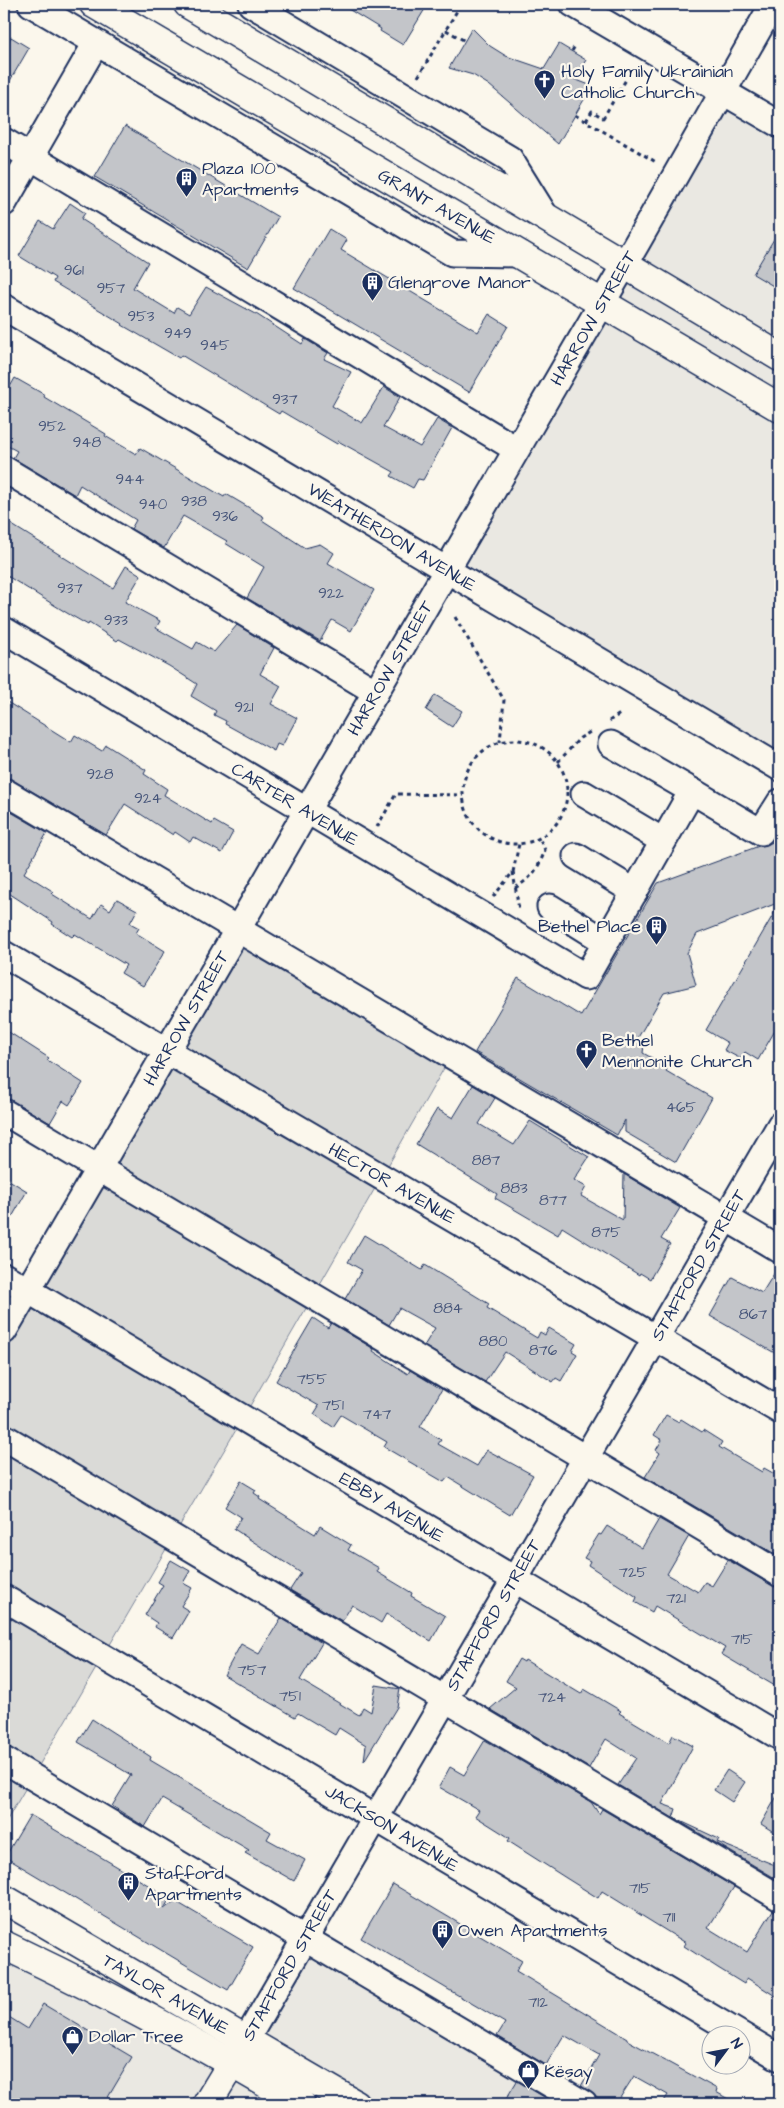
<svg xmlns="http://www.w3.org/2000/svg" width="784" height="2108" viewBox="0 0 784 2108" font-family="'Architects Daughter',sans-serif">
  <rect width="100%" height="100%" fill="#fbf7ec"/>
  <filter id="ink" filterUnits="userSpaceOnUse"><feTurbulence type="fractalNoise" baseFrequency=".02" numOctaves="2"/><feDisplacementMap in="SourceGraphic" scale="10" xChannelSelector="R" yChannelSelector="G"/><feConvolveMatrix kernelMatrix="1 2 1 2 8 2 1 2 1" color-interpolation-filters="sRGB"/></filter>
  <g filter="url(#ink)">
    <g fill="#eae8e2">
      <polygon points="722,91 780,125 780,357 672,293 780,371 780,768 447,570"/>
      <polygon points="305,1940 584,2104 354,2104 246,2040"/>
      <polygon points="4,1945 301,2104 4,2104"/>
    </g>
    <polygon fill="#dadad7" stroke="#7a849a" points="238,930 451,1056 243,1418 4,1825 4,1330"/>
    <g fill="#c3c5c9" stroke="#1b2f5e">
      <polygon points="340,4 428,4 403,45 380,31 381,29"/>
      <polygon points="472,28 490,46 506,56 544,69 559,44 586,60 574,79 592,86 558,144 489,85 473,75 449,68"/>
      <polygon points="11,37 29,48 4,91 4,49"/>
      <polygon points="125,126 278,217 248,268 95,177"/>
      <polygon points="70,203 85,213 81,219 148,262 133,288 174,313 177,307 189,314 206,287 256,314 302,344 305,339 328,353 324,359 351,372 332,406 362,423 384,387 400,397 383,427 420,447 437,419 452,428 423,480 418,479 413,488 391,476 394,472 338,441 337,444 281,411 279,414 181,355 179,358 122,325 123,324 53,282 55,278 19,256 40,221 53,229"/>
      <polygon points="329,229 347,240 341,250 478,332 489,314 508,326 469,392 294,288"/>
      <polygon points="780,229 780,290 753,274"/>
      <polygon points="15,378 45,395 44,397 86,422 106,434 105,436 136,454 140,448 224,497 226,494 248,507 264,517 262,520 305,548 320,544 334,553 328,563 374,590 351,631 332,620 320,641 247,598 264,567 225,543 227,541 183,516 164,548 131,529 136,520 80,485 75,495 13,458 17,451 4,444 4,381 11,385"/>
      <polygon points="4,520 113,588 126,566 141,575 125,602 160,621 156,628 193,649 197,642 214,652 237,625 274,648 260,674 281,686 271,704 297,718 282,746 277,744 274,751 225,724 226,721 214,715 216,711 191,696 197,684 169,666 119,639 117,641 89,623 88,625 67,613 4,574"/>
      <polygon points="435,695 462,711 452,727 426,710"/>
      <polygon points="4,700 71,742 75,735 102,751 106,745 146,770 144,774 167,789 164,795 212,824 214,821 233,832 222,853 193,837 190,842 175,832 173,835 125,804 106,835 11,779 4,777"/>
      <polygon points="4,808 47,833 24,873 54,892 52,894 92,919 101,904 110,910 117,899 137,910 130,923 139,928 136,933 165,951 143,986 121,973 126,965 75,934 72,937 52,924 53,922 4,890"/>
      <polygon points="780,838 780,902 697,934 687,953 696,985 664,993 636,1041 644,1045 643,1053 668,1067 666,1071 712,1098 676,1162 625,1132 625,1120 617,1135 475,1052 518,978 581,1016 658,883 759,846 767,845"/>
      <polygon points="780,903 780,1022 758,1060 745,1052 741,1059 724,1050 728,1043 706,1030"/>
      <polygon points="4,1029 49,1058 47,1060 83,1083 69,1105 63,1101 50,1123 11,1100 4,1098"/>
      <polygon points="473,1085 495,1098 479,1124 514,1145 530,1121 589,1157 574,1180 586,1187 581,1196 623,1220 624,1174 680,1208 661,1239 670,1244 650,1279 640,1273 639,1275 562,1227 558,1235 495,1198 497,1194 416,1144 437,1109 453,1118"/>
      <polygon points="4,1177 27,1191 4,1231"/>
      <polygon points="364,1235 422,1270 425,1265 489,1304 487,1308 537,1338 540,1332 545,1335 549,1328 576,1344 572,1351 577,1354 561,1381 556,1378 553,1382 505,1352 485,1382 424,1346 435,1328 399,1308 389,1325 345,1299 362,1270 348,1262"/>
      <polygon points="780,1264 780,1356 710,1316 732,1277 762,1293"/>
      <polygon points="313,1318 328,1328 331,1323 374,1349 373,1351 408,1374 410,1370 442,1389 420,1427 441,1440 438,1444 477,1466 487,1450 533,1475 510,1515 448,1477 444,1482 384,1447 387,1442 341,1415 333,1427 314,1414 319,1406 276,1381"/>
      <polygon points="666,1415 679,1422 681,1419 702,1432 703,1430 722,1442 719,1447 762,1472 764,1468 780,1477 780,1557 645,1477 660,1453 656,1450 662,1440 654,1435"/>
      <polygon points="241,1481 256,1490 254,1493 260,1497 259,1499 315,1534 320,1526 351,1545 348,1550 379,1568 377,1572 412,1593 411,1596 445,1616 431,1641 386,1614 381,1623 352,1605 342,1621 290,1590 301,1573 234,1529 241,1517 225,1507"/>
      <polygon points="659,1519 689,1536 667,1574 698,1592 705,1582 712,1586 728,1560 773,1586 780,1588 780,1689 721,1654 725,1648 655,1606 652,1612 635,1602 637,1597 588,1565 590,1561 584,1558 599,1534 601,1535 607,1526 642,1548"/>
      <polygon points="171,1560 190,1571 183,1583 192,1588 181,1606 189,1611 173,1638 155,1627 157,1623 145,1615 163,1585 158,1582"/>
      <polygon points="281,1618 322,1643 300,1680 359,1715 363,1707 371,1712 376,1685 400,1689 397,1707 364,1761 366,1745 339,1728 335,1735 298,1713 295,1717 224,1675 241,1644 259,1654"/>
      <polygon points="519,1659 524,1662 525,1660 581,1694 584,1689 621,1711 619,1713 669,1743 673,1735 693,1746 662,1804 676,1809 673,1818 618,1785 636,1758 606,1739 589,1768 490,1709 516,1687 506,1681"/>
      <polygon points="92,1719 151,1757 150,1760 271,1832 267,1839 305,1860 294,1881 245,1853 249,1850 162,1799 145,1827 112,1806 131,1775 116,1766 117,1765 78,1742"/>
      <polygon points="485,1740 591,1802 599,1814 602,1809 734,1887 708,1928 747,1952 773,1910 780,1912 780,1999 747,1978 744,1984 718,1968 684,1946 686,1943 602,1891 598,1898 566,1878 508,1841 510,1838 475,1816 479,1810 439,1787 450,1767 464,1775"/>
      <polygon points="727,1770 745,1782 732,1802 714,1790"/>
      <polygon points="780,1791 780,1836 761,1824"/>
      <polygon points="30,1815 170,1898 164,1909 175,1901 253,1947 228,1990 5,1857"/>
      <polygon points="674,1818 719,1839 717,1842 780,1867 780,1881"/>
      <polygon points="393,1884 522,1961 516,1971 627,2038 627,2040 717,2089 716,2092 737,2104 662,2104 668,2095 634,2076 616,2104 598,2104 596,2097 581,2086 599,2055 564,2035 546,2065 497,2036 505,2023 361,1938"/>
      <polygon points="43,2004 132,2057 104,2104 4,2104 4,2014 28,2029"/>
      <polygon points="517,2081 556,2104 503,2104"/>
    </g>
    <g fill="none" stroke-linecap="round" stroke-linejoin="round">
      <defs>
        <g id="minor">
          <polyline points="31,4 452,253 520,254"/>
          <polyline points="251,4 510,159 546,217"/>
          <polyline points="573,4 780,125"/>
          <polyline points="4,141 516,449"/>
          <polyline points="4,203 96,43"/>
          <polyline points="4,307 780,768"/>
          <polyline points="4,469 376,692"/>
          <polyline points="4,630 586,977 692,791 761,832 780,802"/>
          <polyline points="611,744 692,791"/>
          <polyline points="4,791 780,1250"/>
          <polyline points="584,794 663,841"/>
          <polyline points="576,856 635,892"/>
          <polyline points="550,907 606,942"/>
          <polyline points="4,954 167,1051 780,1411"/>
          <polyline points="4,1112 780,1574"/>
          <polyline points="4,1276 780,1737"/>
          <polyline points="4,1331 637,243 773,4"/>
          <polyline points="4,1437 780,1898"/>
          <polyline points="4,1598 780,2058"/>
          <polyline points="4,1760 584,2104"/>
          <polyline points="246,2040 780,1125"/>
        </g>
        <g id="major">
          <polyline points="94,4 780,408"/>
          <polyline points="188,4 780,357"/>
          <polyline points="4,1899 355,2104"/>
          <path d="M4,1945C105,1993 205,2046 301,2104"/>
          <polyline points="207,2104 241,2048"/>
        </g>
      </defs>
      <use href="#minor" stroke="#1b2f5e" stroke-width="29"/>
      <use href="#major" stroke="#1b2f5e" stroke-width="31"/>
      <g stroke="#1b2f5e" stroke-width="3" stroke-dasharray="4 4" stroke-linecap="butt">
        <polyline points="446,30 465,41"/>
        <polyline points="572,51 575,46"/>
        <polyline points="418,77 461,4"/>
        <polyline points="575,115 656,162"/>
        <polyline points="586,121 592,111 603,118 627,78"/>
        <polyline points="455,617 504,700 500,742"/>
        <polyline points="609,721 620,714"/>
        <circle cx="515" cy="792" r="52"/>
        <polyline points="558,762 580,738 590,732"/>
        <polyline points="377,827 396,794 463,795"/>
        <polyline points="513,872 519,910"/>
        <path d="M515,888C533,877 538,869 545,850L539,838"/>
        <polyline points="493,897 513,872 519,844"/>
      </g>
      <use href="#minor" stroke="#fbf7ec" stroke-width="25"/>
      <use href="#major" stroke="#fbf7ec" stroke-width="28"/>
    </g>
  </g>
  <defs>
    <symbol id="church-pin" viewBox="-11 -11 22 30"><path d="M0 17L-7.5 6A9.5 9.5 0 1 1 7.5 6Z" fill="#1b2f5e" stroke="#fbf7ec"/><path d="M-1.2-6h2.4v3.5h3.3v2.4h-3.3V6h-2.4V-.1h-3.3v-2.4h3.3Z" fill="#fff"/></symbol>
    <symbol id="building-pin" viewBox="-11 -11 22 30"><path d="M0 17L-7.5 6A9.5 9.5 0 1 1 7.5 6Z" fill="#1b2f5e" stroke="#fbf7ec"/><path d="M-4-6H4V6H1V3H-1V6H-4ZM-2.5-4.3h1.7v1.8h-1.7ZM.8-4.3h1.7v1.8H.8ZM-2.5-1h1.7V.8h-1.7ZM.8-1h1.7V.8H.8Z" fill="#fff"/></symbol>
    <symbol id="shop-pin" viewBox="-11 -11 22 30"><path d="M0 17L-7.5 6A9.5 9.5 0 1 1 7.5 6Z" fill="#1b2f5e" stroke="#fbf7ec"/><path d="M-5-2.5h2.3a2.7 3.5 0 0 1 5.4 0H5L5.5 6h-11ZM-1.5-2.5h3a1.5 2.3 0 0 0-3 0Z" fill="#fff"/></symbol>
  </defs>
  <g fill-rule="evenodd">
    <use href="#church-pin" x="532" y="68" width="25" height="34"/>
    <use href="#building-pin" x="174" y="166" width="25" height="34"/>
    <use href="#building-pin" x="360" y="270" width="25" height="34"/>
    <use href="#building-pin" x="644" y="914" width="25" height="34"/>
    <use href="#church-pin" x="574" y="1038" width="25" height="34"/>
    <use href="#building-pin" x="116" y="1870" width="25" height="34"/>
    <use href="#building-pin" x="430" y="1918" width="25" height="34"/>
    <use href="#shop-pin" x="60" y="2024" width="25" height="34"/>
    <use href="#shop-pin" x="516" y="2058" width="25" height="34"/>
  </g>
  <g text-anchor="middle" stroke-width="4.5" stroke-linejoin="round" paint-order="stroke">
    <g font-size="15" fill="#455479">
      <text x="74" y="275">961</text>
      <text x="111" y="293">957</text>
      <text x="141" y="321">953</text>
      <text x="178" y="338">949</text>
      <text x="215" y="350">945</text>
      <text x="285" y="404">937</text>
      <text x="52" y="431">952</text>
      <text x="87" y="447">948</text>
      <text x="130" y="484">944</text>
      <text x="194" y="506">938</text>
      <text x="153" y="509">940</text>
      <text x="225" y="521">936</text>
      <text x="70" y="593">937</text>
      <text x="331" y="598">922</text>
      <text x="116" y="625">933</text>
      <text x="244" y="712">921</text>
      <text x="100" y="779">928</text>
      <text x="148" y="803">924</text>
      <text x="681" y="1112">465</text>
      <text x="486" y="1165">887</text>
      <text x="514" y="1193">883</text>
      <text x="553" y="1205">877</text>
      <text x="606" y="1237">875</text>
      <text x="448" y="1313">884</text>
      <text x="753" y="1319">867</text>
      <text x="493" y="1346">880</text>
      <text x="543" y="1355">876</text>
      <text x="312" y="1384">755</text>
      <text x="333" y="1410">751</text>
      <text x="377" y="1419">747</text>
      <text x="633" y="1577">725</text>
      <text x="676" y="1603">721</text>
      <text x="742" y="1644">715</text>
      <text x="252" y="1675">757</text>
      <text x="290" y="1701">751</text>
      <text x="552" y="1702">724</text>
      <text x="640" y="1893">715</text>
      <text x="669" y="1922">711</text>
      <text x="538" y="2007">712</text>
    </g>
    <g font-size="18" fill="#1b2f5e" stroke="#fbf7ec" text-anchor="start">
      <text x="561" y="77">Holy Family Ukrainian<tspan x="561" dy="21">Catholic Church</tspan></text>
      <text x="202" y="174">Plaza 100<tspan x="202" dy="21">Apartments</tspan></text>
      <text x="388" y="288">Glengrove Manor</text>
      <text x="641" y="932" text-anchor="end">Bethel Place</text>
      <text x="602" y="1046">Bethel<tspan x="602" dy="21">Mennonite Church</tspan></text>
      <text x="145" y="1879">Stafford<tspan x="145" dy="21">Apartments</tspan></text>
      <text x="458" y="1936">Owen Apartments</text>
      <text x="89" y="2042">Dollar Tree</text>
      <text x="544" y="2077">Kësay</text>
    </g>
    <g font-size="18" fill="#1b2f5e" stroke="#fbf7ec">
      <text transform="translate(437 206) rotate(30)" y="6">GRANT AVENUE</text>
      <text transform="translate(593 318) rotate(-60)" y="6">HARROW STREET</text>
      <text transform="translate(392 537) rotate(31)" y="6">WEATHERDON AVENUE</text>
      <text transform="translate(390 668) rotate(-60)" y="6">HARROW STREET</text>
      <text transform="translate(295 804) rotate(31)" y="6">CARTER AVENUE</text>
      <text transform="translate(186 1018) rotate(-60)" y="6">HARROW STREET</text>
      <text transform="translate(392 1183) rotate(30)" y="6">HECTOR AVENUE</text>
      <text transform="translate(698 1265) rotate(-60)" y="6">STAFFORD STREET</text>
      <text transform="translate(392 1507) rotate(31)" y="6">EBBY AVENUE</text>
      <text transform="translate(493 1615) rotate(-60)" y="6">STAFFORD STREET</text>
      <text transform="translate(392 1828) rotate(31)" y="6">JACKSON AVENUE</text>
      <text transform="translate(289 1965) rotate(-60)" y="6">STAFFORD STREET</text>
      <text transform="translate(166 1994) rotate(30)" y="6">TAYLOR AVENUE</text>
    </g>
  </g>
  <rect width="784" height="2108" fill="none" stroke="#fbf7ec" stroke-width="20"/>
  <rect x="10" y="10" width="764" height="2088" fill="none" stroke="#1b2f5e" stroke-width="2" filter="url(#ink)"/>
  <g transform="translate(726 2050) rotate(58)"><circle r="24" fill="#fbf7ec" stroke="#a1a7b3"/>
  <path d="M0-4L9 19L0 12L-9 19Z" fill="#1b2f5e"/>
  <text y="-8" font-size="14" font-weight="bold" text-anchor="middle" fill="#1b2f5e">N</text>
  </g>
</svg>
